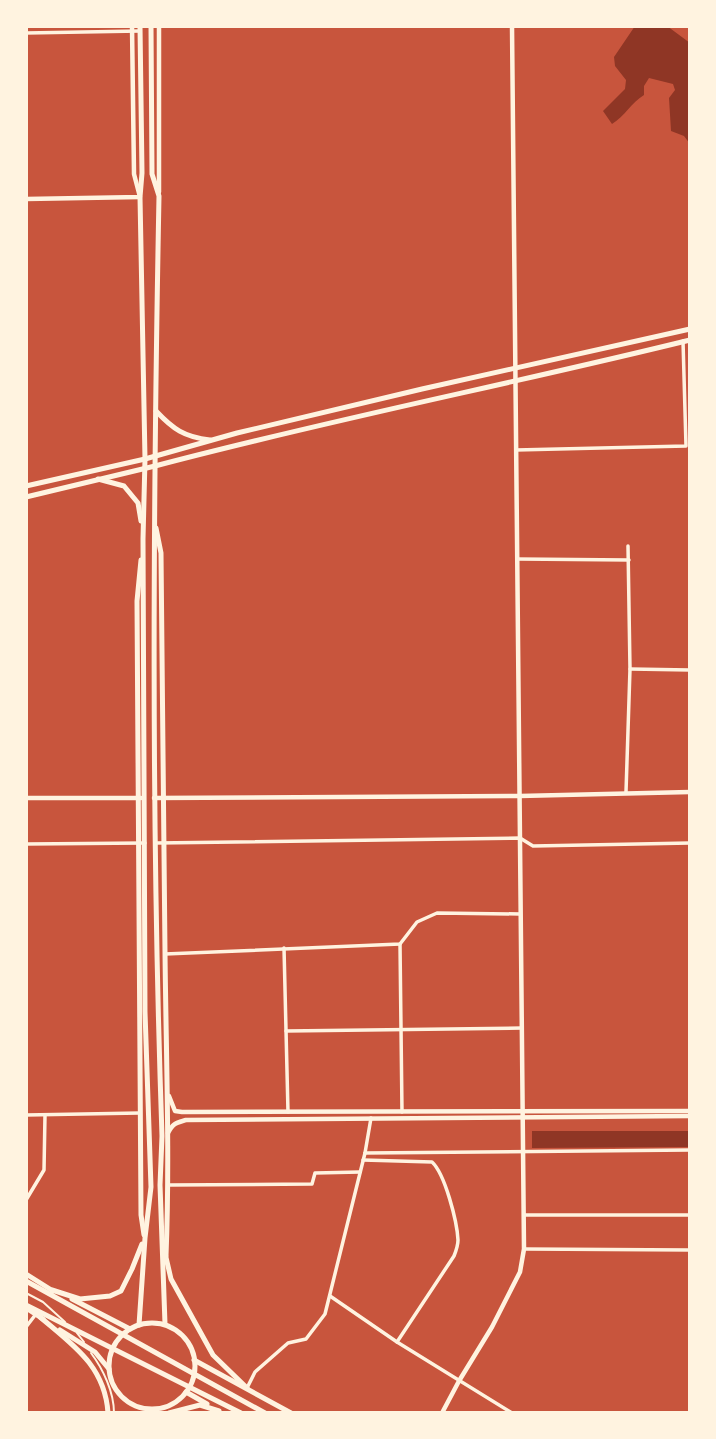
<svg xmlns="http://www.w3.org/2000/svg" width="716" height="1439" viewBox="0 0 716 1439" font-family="Overpass,sans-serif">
  <rect width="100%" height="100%" fill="#c8553d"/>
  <g fill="#8f3625">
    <path d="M635,26H667L690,43V144L684,136L671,131L669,98L675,90L673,84L649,78L644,86V95C631,103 625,116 612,124L603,111L625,89L626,80L615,66L614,57Z"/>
    <polygon points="532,1131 690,1131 690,1147 532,1148"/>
  </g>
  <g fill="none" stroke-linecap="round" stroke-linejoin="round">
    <g stroke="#fff3e0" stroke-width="2">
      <polyline points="26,1293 43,1302 65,1322"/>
      <polyline points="77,1333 84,1342"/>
      <path d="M91,1353C103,1369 114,1392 114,1413"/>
    </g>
    <g stroke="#fff3e0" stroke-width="3.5">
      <polyline points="26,33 140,31"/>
      <polyline points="516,450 686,446 683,341"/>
      <polyline points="517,559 629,560"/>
      <polyline points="630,669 690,670"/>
      <polyline points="626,792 630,669 628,546"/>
      <polyline points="156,843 520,838 533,846 690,843"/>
      <polyline points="26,844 145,843"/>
      <polyline points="400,944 402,1112"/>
      <polyline points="284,948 288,1112"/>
      <polyline points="165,954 400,944 417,922 437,913 520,914"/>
      <polyline points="286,1031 522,1028"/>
      <polyline points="26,1115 140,1113"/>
      <polyline points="365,1153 690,1150"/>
      <path d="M363,1160L432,1162C445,1174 457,1221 458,1240C458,1245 456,1251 454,1256L397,1342"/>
      <polyline points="169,1185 312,1184 315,1173 360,1172"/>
      <polyline points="26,1200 44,1170 45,1115"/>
      <polyline points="524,1215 690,1215"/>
      <polyline points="524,1249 690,1250"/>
      <polyline points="330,1296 397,1342 512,1413"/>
      <polyline points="26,1327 36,1314"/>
      <polyline points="247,1388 255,1372 288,1343 306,1339 325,1314 365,1153 371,1118"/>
    </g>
    <g stroke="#fff3e0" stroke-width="4.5">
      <polyline points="159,192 159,26"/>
      <polyline points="26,199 140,197 134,174 132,26"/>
      <polyline points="26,798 141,798"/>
      <polyline points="154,798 520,796 690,792"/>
      <polyline points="169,1096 175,1111 182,1112 690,1111"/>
      <path d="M168,1133C173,1123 176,1123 186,1120L690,1116"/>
      <polyline points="442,1413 459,1381 492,1327 520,1272 524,1249 512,26"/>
    </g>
    <g stroke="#fff3e0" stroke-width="5">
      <polyline points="26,486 145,459"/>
      <polyline points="26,497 155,466"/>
      <path d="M156,528L161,553C162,686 163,819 165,952C166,1054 170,1155 166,1256"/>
      <polyline points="141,560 137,601 141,1215 144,1235"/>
    </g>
    <g stroke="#fff3e0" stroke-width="5">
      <path d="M151,26L152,174L159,196C153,510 151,823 162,1136L160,1185L165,1324"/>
      <path d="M156,411C173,429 184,437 210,440"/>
      <polyline points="145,459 237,433 422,389 690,329"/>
      <path d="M155,466C332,419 512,384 690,340"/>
      <polyline points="98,479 124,486 138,503 141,521"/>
      <polyline points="165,1253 171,1279 213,1355 247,1388"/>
      <polyline points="26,1274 53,1291"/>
      <polyline points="26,1281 265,1413"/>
      <polyline points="52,1290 80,1299 110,1296 121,1291 132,1269 142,1244"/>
      <polyline points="72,1299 130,1329"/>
      <polyline points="26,1305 241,1413"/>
      <polyline points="26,1308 43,1319"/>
      <path d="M40,1317C73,1345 105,1366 108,1413"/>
      <circle cx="152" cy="1366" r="43"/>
      <polyline points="139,1325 145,1238 151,1187 145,1012 143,539 145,459 140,197 142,173 140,26"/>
      <polyline points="60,1330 95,1352 109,1369"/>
      <polyline points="194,1360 291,1413"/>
      <polyline points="186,1392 207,1404"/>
      <polyline points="169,1413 200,1405 219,1411"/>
    </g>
  </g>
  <rect width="716" height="1439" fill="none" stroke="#fff3e0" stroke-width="56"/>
</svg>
